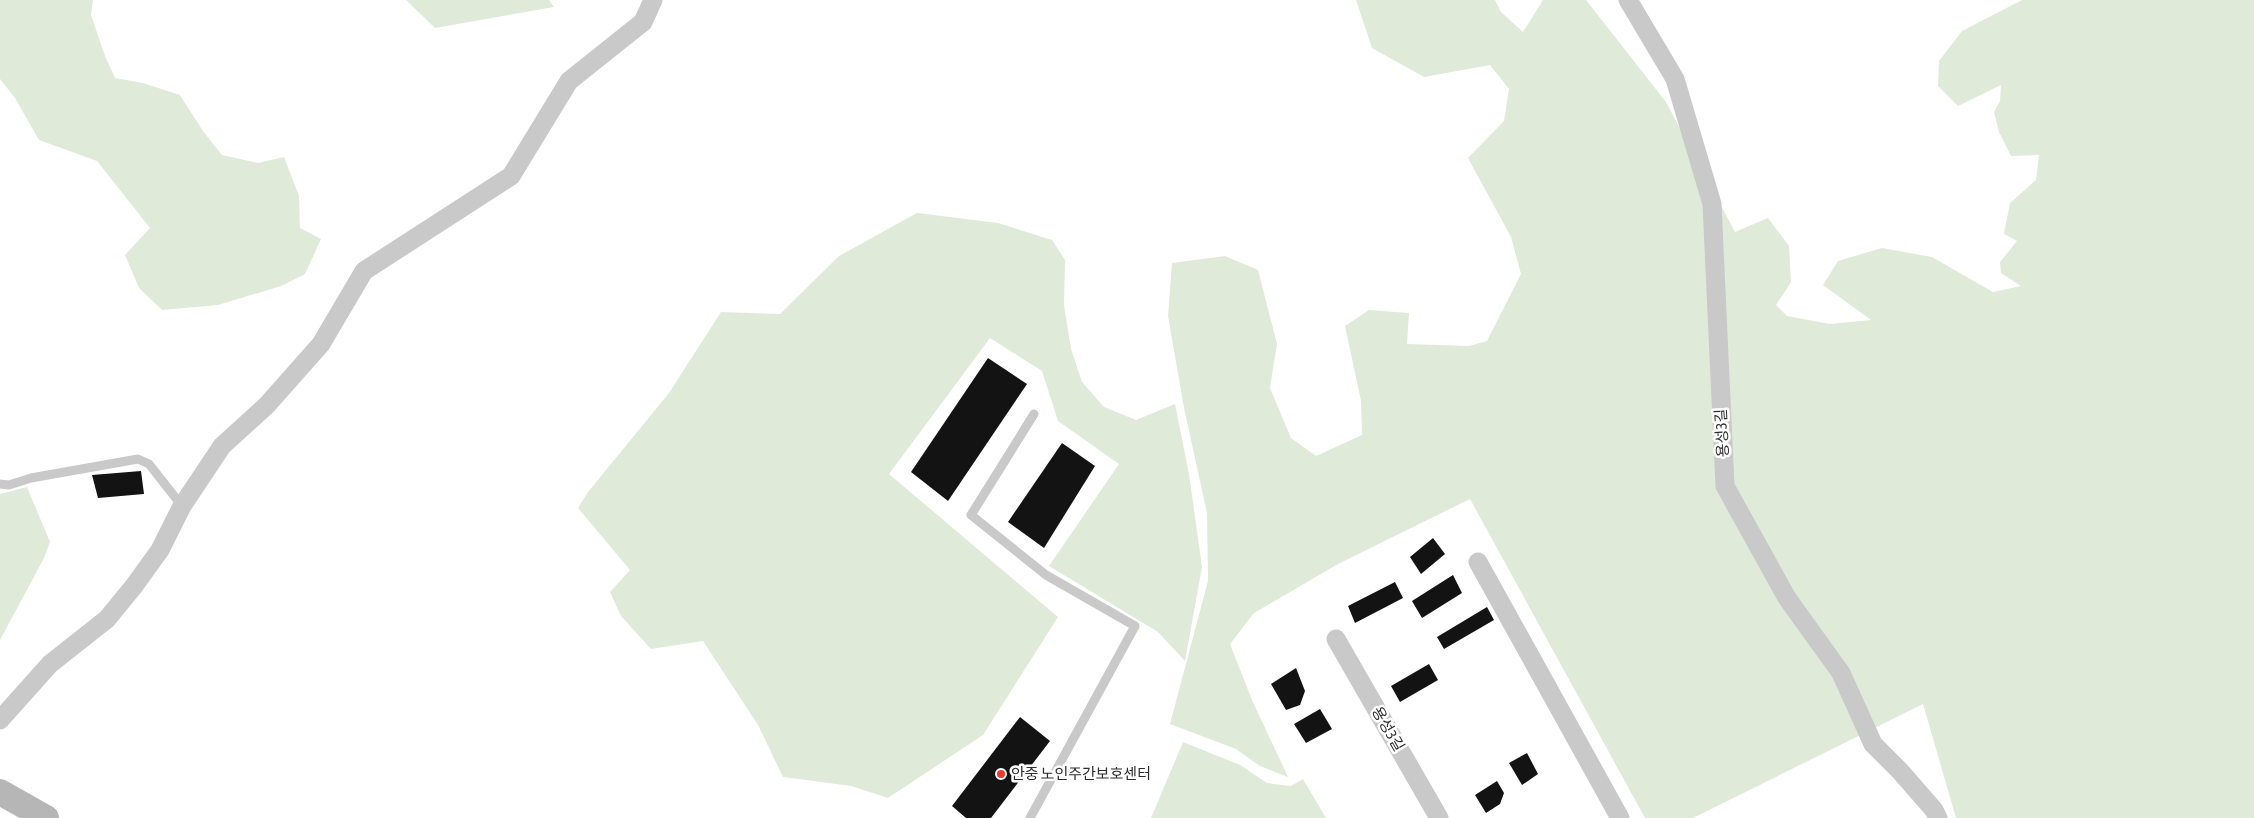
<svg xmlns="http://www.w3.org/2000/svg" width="2254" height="818" viewBox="0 0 2254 818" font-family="'Asap Condensed','Noto Sans KR',sans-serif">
  <rect width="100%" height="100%" fill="#fff"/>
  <g fill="#e0ead9">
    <polygon points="0,0 93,0 91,15 105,56 115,78 143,83 180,95 203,131 222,155 258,163 284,157 299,196 300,228 321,239 305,274 281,286 218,305 162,310 139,288 125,255 150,228 97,161 39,140 15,98 0,79"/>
    <polygon points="406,0 549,0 554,7 435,28"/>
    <polygon points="1356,0 1495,0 1501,12 1523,32 1543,0 1586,0 1666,102 1735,232 1768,218 1789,246 1791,282 1776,305 1787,316 1830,324 1871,320 1823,285 1838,261 1882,248 1932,257 1993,292 2021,286 2001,273 2000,262 2017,241 2004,234 2010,203 2036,180 2039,155 2011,156 1999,132 1994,112 2000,101 2001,85 1958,106 1938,86 1939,61 1962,31 2022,0 2254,0 2254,818 1956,818 1923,704 1693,818 1645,818 1470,499 1338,564 1254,613 1230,644 1252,700 1288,777 1260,766 1236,749 1170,724 1208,581 1207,513 1184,408 1168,316 1172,263 1225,256 1258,270 1277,344 1270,388 1291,438 1316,456 1362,435 1361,401 1345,326 1369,310 1409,313 1407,344 1469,346 1487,341 1521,274 1511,237 1468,158 1504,121 1509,89 1490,65 1424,77 1372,48"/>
    <polygon points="917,213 998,223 1052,240 1065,260 1064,305 1071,349 1082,382 1104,407 1136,420 1175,404 1189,474 1202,567 1185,661 1158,632 1049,566 1119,464 1058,421 1042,371 990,338 889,474 1058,617 983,735 888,798 851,786 783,777 758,725 703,641 651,649 621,616 610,592 630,570 578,508 588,492 669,393 721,312 780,314 839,256"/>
    <polygon points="27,487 50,542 44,558 0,640 0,494"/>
    <polygon points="1183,742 1240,765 1267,783 1291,786 1303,779 1326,818 1151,818"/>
  </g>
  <g fill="#131313">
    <polygon points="988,358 1027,384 948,501 911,472"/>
    <polygon points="1062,443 1095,466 1044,548 1008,522"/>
    <polygon points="141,471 144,494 98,498 92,475"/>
    <polygon points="1433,538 1445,554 1421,574 1410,557"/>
    <polygon points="1453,575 1462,593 1422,618 1412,601"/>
    <polygon points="1395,582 1403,598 1355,623 1348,606"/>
    <polygon points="1487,607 1494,620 1444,649 1437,637"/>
    <polygon points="1429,664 1438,680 1400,702 1391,686"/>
    <polygon points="1296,668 1305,691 1300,705 1286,710 1271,684"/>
    <polygon points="1320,709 1332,729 1306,743 1294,724"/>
    <polygon points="1020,717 1050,741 991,818 966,818 952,806"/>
    <polygon points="1527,753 1538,774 1522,785 1509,763"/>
    <polygon points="1497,781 1504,793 1500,804 1486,813 1475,795"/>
  </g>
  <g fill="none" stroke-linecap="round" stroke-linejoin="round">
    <g stroke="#c9c9c9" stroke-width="9">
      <polyline points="0,484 9,485 31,478 138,459 149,464 182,506"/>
      <polyline points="1030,818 1135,626 1046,575 971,515 1034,414"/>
    </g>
    <g stroke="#c9c9c9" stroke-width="19">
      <polyline points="1628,0 1675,79 1712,204 1725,486 1787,598 1841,673 1873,744 1900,771 1934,810 1938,818"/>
      <polyline points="1478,562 1620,818"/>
      <polyline points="1336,639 1439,818"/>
      <polyline points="0,720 50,664 107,619 134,586 160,550 182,506 222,446 267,405 321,344 364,271 511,176 569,81 643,22 653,0"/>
    </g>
    <polyline stroke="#b6b6b6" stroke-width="26" points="0,792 46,818"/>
  </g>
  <circle fill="#e53d2c" stroke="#fff" stroke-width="2" cx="1001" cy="774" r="5"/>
  <g text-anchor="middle" stroke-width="5" stroke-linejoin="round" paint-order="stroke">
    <g font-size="15" fill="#2c2c2c" stroke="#fff">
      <text transform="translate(1722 433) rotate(-93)" y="5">용성3길</text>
      <text transform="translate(1388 729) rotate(60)" y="5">용성3길</text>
    </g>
    <g font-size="15" fill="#2c2c2c" stroke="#fff" text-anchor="start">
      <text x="1011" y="779">안중 노인주간보호센터</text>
    </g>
  </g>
</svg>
